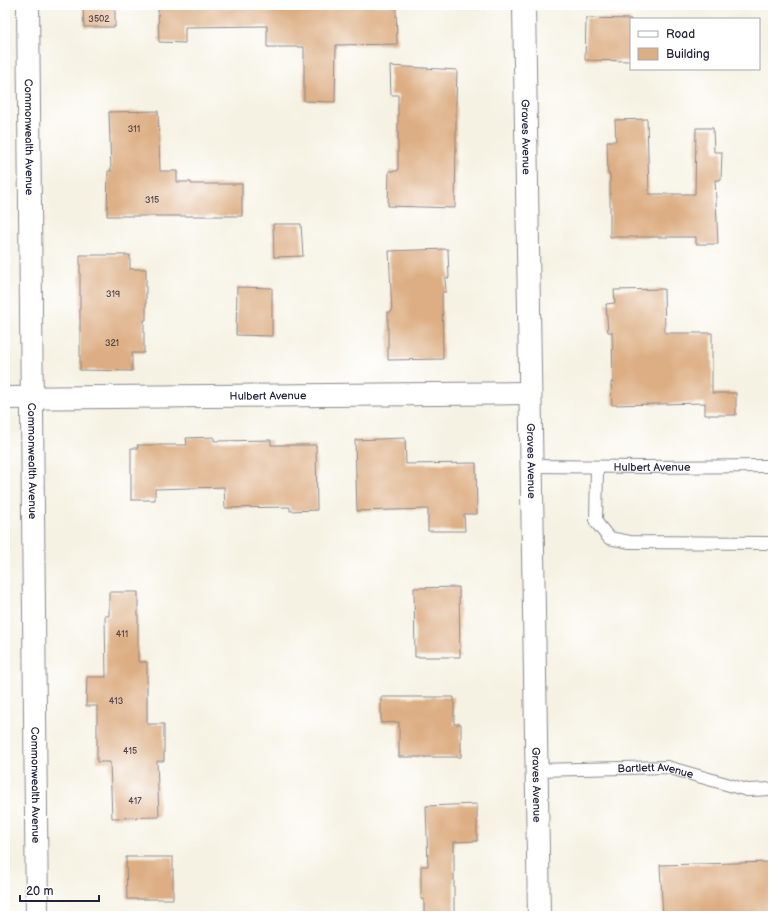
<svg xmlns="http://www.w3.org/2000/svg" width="778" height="921" viewBox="0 0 778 921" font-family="'Balsamiq Sans',sans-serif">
  <rect width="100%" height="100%" fill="#fff"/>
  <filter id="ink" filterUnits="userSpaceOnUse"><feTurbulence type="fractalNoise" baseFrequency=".025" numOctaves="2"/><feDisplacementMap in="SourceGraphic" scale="8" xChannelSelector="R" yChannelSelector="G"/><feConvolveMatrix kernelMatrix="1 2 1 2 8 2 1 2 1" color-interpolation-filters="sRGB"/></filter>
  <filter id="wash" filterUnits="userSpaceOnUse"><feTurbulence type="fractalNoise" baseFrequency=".012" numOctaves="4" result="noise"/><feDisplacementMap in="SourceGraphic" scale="16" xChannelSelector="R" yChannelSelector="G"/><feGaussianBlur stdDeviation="0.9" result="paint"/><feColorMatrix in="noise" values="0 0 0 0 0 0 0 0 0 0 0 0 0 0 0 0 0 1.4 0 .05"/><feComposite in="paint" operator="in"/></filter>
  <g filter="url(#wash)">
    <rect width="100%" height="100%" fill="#f6f2e3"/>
    <g id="blocks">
      <g fill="#ddae83">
        <polygon points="83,5 115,5 115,27 84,27"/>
        <polygon points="158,5 396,5 397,44 336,45 335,102 304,101 304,47 267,47 267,26 185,27 185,43 159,42"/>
        <polygon points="586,18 631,19 631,61 585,60"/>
        <polygon points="390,66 457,70 456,101 456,139 455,208 388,206 389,171 398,171 398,95 391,95"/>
        <polygon points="158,111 160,171 177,171 177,182 191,182 191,184 242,184 242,216 107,216 108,171 111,171 109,112"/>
        <polygon points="647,119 649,194 695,194 696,128 713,128 714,152 722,152 721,180 715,180 718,244 696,244 696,237 610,237 610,174 608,174 607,141 616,141 615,120"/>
        <polygon points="273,224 301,224 303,256 274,257"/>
        <polygon points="448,249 449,278 445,278 446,292 442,292 443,359 388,360 388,312 392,312 389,251"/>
        <polygon points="80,255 130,255 130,269 146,269 146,320 144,320 144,353 132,353 132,371 80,370"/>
        <polygon points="237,287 272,288 272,336 236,335"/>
        <polygon points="664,289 665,333 712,333 712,393 736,393 736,415 705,415 705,403 612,405 611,382 613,382 612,332 608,332 606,304 615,303 614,290"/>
        <polygon points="214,437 214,441 271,440 271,445 316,445 317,510 290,511 290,507 225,508 224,487 155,489 155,500 131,500 131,448 138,448 137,445 187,445 186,438"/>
        <polygon points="405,438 406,464 476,463 477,514 464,514 465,531 428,531 428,509 357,511 355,440"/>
        <polygon points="459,587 460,657 415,657 414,588"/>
        <polygon points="109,592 138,592 138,662 147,662 147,724 164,724 164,761 157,761 159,817 112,818 110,762 97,762 97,706 86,706 87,677 106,677 105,616 109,616"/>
        <polygon points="381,697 454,697 454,724 461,724 461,757 399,757 399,722 381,723"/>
        <polygon points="477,804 477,841 454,842 454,916 424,916 424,899 421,899 421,866 428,866 426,806"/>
        <polygon points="126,857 173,857 173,899 127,899"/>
        <polygon points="773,862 773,916 663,916 660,865"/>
      </g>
    </g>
  </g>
  <g filter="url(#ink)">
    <use href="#blocks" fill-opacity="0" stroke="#8c8a8f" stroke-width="1"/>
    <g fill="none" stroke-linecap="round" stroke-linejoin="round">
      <defs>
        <g id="service">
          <path id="s1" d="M531,466L644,467L773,466"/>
          <polyline points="597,467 596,522 609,538 630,542 773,543"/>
          <path id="s2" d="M537,770L667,767L747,790L773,789"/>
        </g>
        <g id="minor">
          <path id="s3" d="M524,5L539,916"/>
          <path id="s4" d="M5,398L530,393"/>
        </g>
        <g id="primary">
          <path id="s5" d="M28,5L37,916"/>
        </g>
      </defs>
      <use href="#service" stroke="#8c8a8f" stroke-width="14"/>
      <use href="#minor" stroke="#8c8a8f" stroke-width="24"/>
      <use href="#primary" stroke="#8c8a8f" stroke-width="24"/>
      <use href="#service" stroke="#fff" stroke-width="12"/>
      <use href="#minor" stroke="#fff" stroke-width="22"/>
      <use href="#primary" stroke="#fff" stroke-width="22"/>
    </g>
  </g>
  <g text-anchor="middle" stroke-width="3" stroke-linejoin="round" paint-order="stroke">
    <g font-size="9" fill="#51454d">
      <text x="99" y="22">3502</text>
      <text x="134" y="132">311</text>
      <text x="152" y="203">315</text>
      <text x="113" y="297">319</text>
      <text x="112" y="346">321</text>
      <text x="122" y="637">411</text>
      <text x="116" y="704">413</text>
      <text x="130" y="754">415</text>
      <text x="135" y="804">417</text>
    </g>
    <g font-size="11" fill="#22223b" stroke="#fff">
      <text dy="4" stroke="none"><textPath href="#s5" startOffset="132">Commonwealth Avenue</textPath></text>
      <text dy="4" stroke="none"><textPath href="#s3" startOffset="132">Graves Avenue</textPath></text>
      <text dy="4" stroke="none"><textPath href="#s4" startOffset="263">Hulbert Avenue</textPath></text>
      <text dy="4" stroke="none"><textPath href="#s5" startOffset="456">Commonwealth Avenue</textPath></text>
      <text dy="4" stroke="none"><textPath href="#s3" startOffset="456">Graves Avenue</textPath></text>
      <text dy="4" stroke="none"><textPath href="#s1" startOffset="121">Hulbert Avenue</textPath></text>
      <text dy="4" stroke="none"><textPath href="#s2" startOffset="119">Bartlett Avenue</textPath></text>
      <text dy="4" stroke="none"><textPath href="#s5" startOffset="780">Commonwealth Avenue</textPath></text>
      <text dy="4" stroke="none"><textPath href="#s3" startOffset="780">Graves Avenue</textPath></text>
    </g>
  </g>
  <rect width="778" height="921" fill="none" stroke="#fff" stroke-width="20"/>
  <rect x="630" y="18" width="130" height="52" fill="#ffffff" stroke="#a7a7b1"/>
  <rect x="638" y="31" width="20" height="6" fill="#ffffff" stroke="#a7a7b1"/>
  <text x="666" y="38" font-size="12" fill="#22223b">Road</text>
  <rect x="638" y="48" width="20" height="12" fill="#ddae83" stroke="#a7a7b1"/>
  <text x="666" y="58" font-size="12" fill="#22223b">Building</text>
  <path d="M20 895v6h79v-6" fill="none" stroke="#22223b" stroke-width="2"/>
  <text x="26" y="895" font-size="12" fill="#22223b" stroke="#ffffff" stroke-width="3" paint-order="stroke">20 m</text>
</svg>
